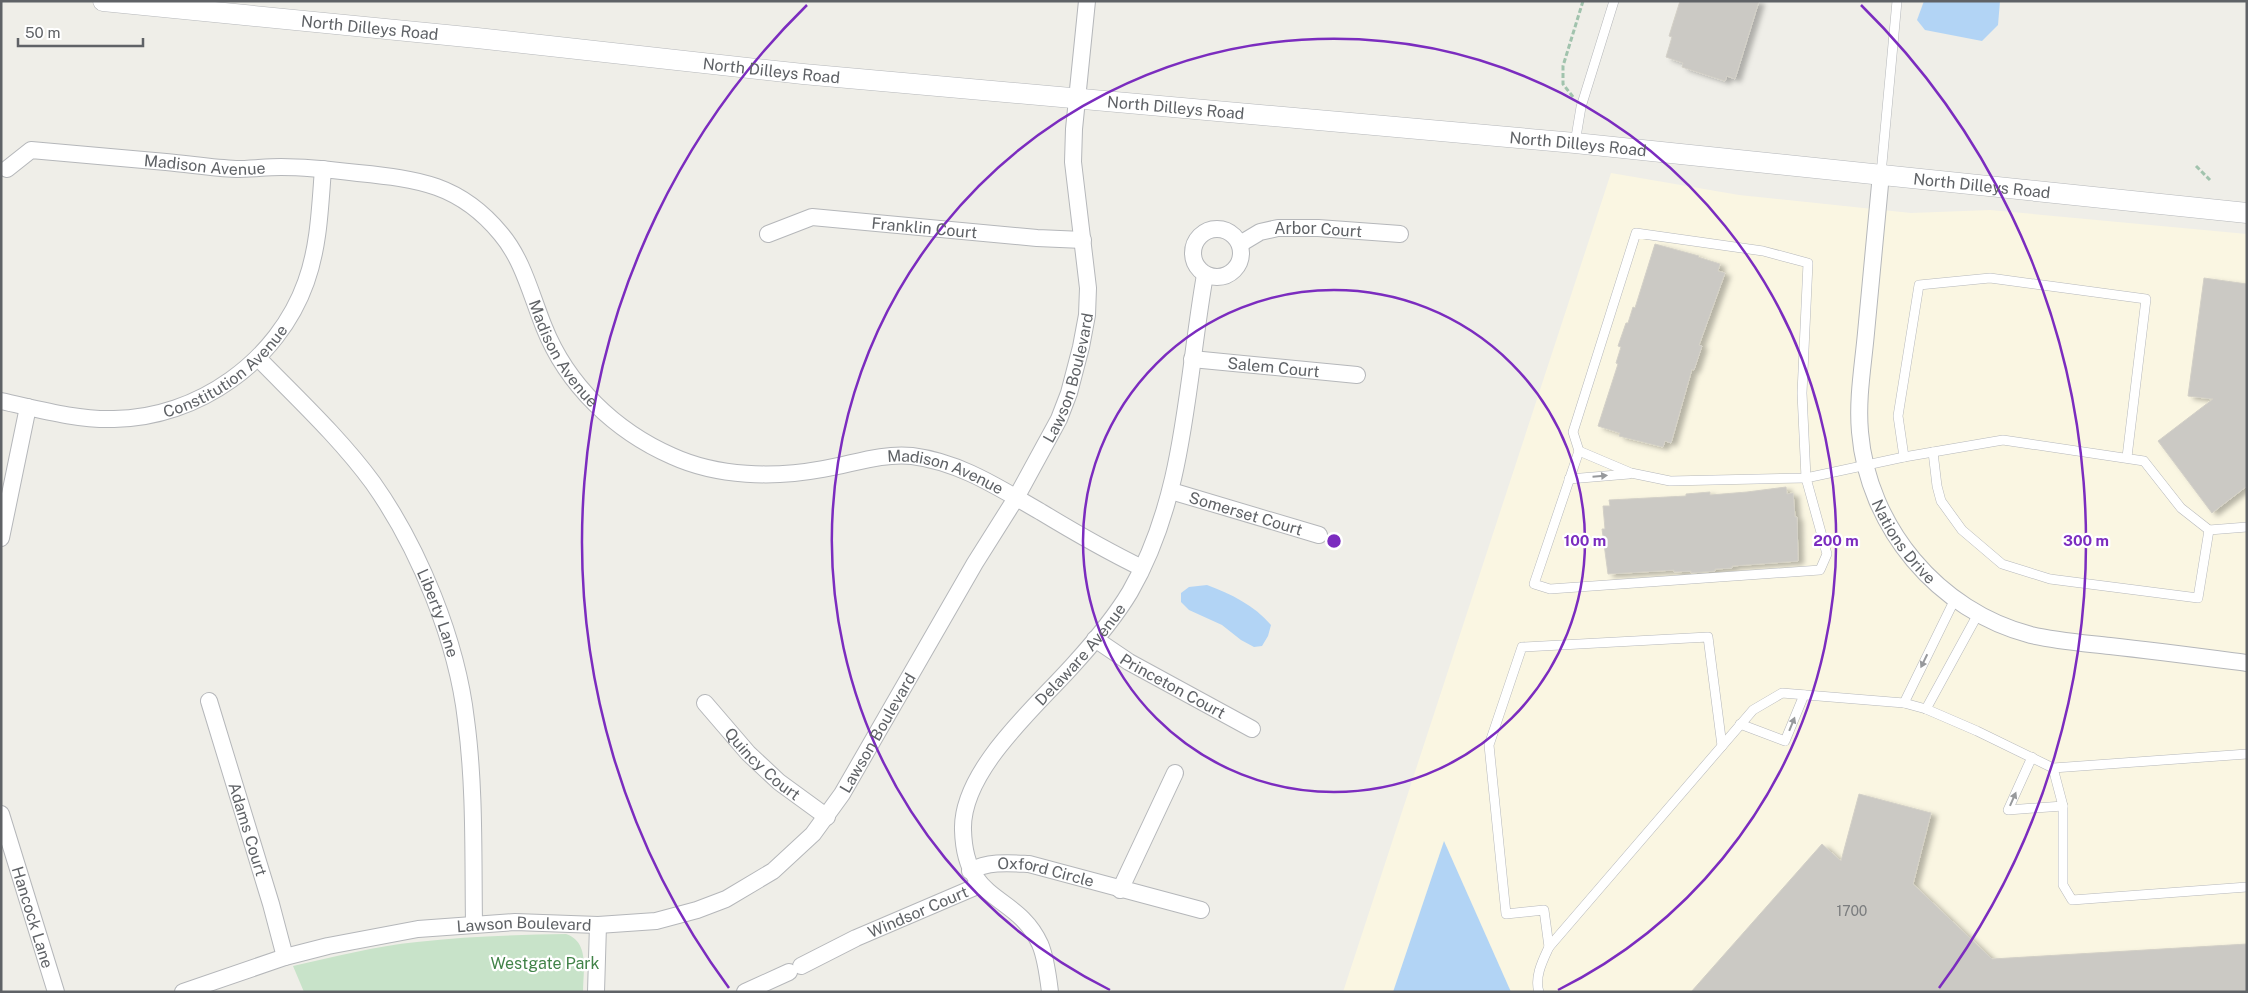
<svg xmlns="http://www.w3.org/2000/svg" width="2248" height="993" viewBox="0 0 2248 993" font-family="'Public Sans',sans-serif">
  <defs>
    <filter id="shadow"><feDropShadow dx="5.5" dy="3" stdDeviation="2.5" flood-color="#0004"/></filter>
  </defs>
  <rect width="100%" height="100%" fill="#efeee8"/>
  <polygon fill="#faf6e2" points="1611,173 1739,195 1911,213 1990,210 2247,234 2247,992 1343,992"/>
  <path fill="#c8e3c9" d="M566,934C590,942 583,971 583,992H304L293,966C334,957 375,946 417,942C466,936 516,935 566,934Z"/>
  <g fill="#b2d4f5">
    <polygon points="1924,1 2000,1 1998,25 1982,41 1925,30 1917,20"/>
    <path d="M1207,585C1231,594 1254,605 1271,625L1268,636L1262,646L1254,647L1241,640L1222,625L1189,610L1181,602V593L1189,587Z"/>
    <polygon points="1444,841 1511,992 1393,992"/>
  </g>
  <g fill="#cbc9c4" stroke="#d3d0c7" filter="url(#shadow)">
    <polygon points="1680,1 1759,1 1735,79 1727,76 1725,81 1703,74 1682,67 1683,63 1666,57 1672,37 1669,36"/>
    <polygon points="1655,244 1699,256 1698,257 1720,264 1718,271 1725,273 1699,345 1702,346 1694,370 1692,369 1671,443 1665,441 1663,447 1619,436 1620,433 1598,426 1618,364 1616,363 1621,347 1618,346 1626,323 1628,323 1633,307 1635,308"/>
    <polygon points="2204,278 2247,284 2247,486 2212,513 2158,441 2213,399 2188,396"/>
    <polygon points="1786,487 1787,494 1793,493 1795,517 1797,517 1798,561 1732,566 1732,568 1715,569 1715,571 1691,573 1691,571 1674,572 1674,570 1608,574 1602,529 1605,529 1603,506 1610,506 1609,500 1686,496 1686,494 1710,492 1710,495 1747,492"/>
    <polygon points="1859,794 1931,813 1913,884 1992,959 2247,944 2247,992 1691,992 1822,844 1841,861"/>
  </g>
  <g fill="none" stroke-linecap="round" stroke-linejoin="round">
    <defs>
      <g id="service">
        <polyline points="1575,143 1581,107 1614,1"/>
        <polyline points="1881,174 1897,1"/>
        <polygon points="1636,233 1763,251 1808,263 1802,393 1806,478 1827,554 1820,570 1550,589 1534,584 1579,451 1573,432"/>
        <polyline points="1579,451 1631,473 1670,481 1806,478 1904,457 2003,440 2144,461 2181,508 2209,530 2247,527"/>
        <polyline points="1933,452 1937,486 1941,501 1962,530 2002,564 2050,579 2198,598 2209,530"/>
        <polyline points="1904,457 1898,416 1919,285 1990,278 2146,299 2127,457"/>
        <polyline points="1569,479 1629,474"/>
        <polyline points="1904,703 1955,599"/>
        <polyline points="1926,709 1978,614"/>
        <polyline points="1740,724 1785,741 1804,695"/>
        <polyline points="2032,757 2008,810 2063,806"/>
        <polyline points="2053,768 2247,754"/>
        <polyline points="1549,947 1544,910 1506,914 1489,745 1522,647 1708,637 1722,746"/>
        <path d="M1539,992C1534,977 1543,960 1549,947L1753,710L1782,693L1904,703L1926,709L1977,731L2053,768L2063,806V885L2072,900L2247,887"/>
      </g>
      <g id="minor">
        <path id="s1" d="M7,169L31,150C76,154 121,158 166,162C189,164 213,168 236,169C251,169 266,167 281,167C307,167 333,170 358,173C418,179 460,184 501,234C523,260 531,295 544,327C567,385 615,431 672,456C718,477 774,478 823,469C853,464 881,453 912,456C960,462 999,488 1041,512C1074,532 1107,551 1142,568"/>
        <path id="s2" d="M1881,174C1876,227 1871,280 1866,333C1863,366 1857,399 1860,432C1868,527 1938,611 2031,635C2057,641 2084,643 2110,646C2156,651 2201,657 2247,663"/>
        <circle cx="1217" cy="253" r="24"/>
        <path id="s3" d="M768,234L812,217L1037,238L1083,240"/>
        <path id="s4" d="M1240,244L1260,232L1278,228H1318L1400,234"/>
        <path id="s5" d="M258,358C297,398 340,438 373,483C419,548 457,641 466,720C475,787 473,856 474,924"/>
        <path id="s6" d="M1192,359L1357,375"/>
        <path id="s7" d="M1,401C38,409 76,420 114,419C198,418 278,361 306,282C319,246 320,207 323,169"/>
        <path id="s8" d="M1171,491L1319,535"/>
        <polyline points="1,538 28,407"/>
        <path id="s9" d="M1095,639L1129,662L1252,729"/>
        <path id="s10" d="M209,701L271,904L285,957"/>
        <path id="s11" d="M705,703L748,753L779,782L827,817"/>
        <path id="s12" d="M1,814L56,992"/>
        <path id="s13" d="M970,871C989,861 1009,863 1029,864L1201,910"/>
        <polyline points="1120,890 1175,773"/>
        <path id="s14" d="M801,966L856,938L980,885"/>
        <path id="s15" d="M183,992L285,957L328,946L418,929L515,922L598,925L656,921L697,910L726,899L773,871L813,834L842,794L975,563L1016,498L1059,419L1069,393L1081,347L1087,315L1088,288L1073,162L1074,129L1087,1"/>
        <polyline points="596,992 598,925"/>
        <polyline points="745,992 789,972"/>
        <path id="s16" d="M1050,992C1048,976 1046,958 1040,944C1016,892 965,905 963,830C961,770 1038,705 1075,663C1094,642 1115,617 1130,592C1186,495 1186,382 1205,275"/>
      </g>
      <g id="tertiary">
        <path id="s17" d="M103,1L477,38L803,74L1575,143L2247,213"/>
      </g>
    </defs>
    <use href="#service" stroke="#b5b7ba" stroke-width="10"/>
    <use href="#minor" stroke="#b5b7ba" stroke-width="18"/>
    <use href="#tertiary" stroke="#b5b7ba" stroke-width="21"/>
    <g stroke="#a1c3ad" stroke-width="3" stroke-dasharray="5 2.5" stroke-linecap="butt">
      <polyline points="1573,97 1563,84 1563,66 1583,1"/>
      <polyline points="2196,166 2210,180"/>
    </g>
    <use href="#service" stroke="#fff" stroke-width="9"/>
    <use href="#minor" stroke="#fff" stroke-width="16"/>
    <use href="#tertiary" stroke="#fff" stroke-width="20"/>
  </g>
  <defs><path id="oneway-solid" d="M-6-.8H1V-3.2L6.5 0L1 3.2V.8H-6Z" transform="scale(1.25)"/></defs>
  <g fill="#97999c">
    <use href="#oneway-solid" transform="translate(1600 476) rotate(-5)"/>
    <use href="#oneway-solid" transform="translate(1924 661) rotate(116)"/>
    <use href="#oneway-solid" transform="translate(1792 724) rotate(-68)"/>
    <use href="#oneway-solid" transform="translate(2013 799) rotate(-66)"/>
  </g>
  <g fill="none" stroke="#7b2cbf" stroke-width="2.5">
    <circle cx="1334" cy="541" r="251"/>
    <path d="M1110 990A502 502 0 1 1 1558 990"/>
    <path d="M729 988A752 752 0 0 1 807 5M1861 5A752 752 0 0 1 1939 988"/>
  </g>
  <g text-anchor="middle" stroke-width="4.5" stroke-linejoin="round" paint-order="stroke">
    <g font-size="14" fill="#7a7c7e">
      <text x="1852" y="916">1700</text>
    </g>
    <g font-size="16" fill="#5f6266" stroke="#fff">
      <text dy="6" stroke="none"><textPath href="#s17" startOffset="268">North Dilleys Road</textPath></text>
      <text dy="6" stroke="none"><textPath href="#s17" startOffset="672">North Dilleys Road</textPath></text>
      <text dy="6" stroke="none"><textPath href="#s17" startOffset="1078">North Dilleys Road</textPath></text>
      <text dy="6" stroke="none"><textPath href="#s17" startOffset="1482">North Dilleys Road</textPath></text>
      <text dy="6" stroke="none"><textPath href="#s1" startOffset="205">Madison Avenue</textPath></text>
      <text dy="6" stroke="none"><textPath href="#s17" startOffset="1888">North Dilleys Road</textPath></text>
      <text dy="6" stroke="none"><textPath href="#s3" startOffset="160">Franklin Court</textPath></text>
      <text dy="6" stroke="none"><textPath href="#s4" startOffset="82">Arbor Court</textPath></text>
      <text dy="6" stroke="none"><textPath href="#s1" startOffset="655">Madison Avenue</textPath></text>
      <text dy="6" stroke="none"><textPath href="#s7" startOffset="240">Constitution Avenue</textPath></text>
      <text dy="6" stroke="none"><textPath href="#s6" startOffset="82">Salem Court</textPath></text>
      <text dy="6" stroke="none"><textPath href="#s15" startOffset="1190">Lawson Boulevard</textPath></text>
      <text dy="6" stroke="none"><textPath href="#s1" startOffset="1089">Madison Avenue</textPath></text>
      <text dy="6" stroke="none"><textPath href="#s8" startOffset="78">Somerset Court</textPath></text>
      <text dy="6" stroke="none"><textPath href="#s2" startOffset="379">Nations Drive</textPath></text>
      <text dy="6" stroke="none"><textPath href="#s5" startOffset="316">Liberty Lane</textPath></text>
      <text dy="6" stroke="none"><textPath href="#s16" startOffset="408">Delaware Avenue</textPath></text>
      <text dy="6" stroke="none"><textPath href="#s9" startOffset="91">Princeton Court</textPath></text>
      <text dy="6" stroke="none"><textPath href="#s15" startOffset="785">Lawson Boulevard</textPath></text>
      <text dy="6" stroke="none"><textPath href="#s11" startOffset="84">Quincy Court</textPath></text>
      <text dy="6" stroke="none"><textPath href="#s10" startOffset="134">Adams Court</textPath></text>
      <text dy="6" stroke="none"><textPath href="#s13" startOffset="78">Oxford Circle</textPath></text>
      <text dy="6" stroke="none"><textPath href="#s14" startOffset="129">Windsor Court</textPath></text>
      <text dy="6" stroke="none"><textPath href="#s12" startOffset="108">Hancock Lane</textPath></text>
      <text dy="6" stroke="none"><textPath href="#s15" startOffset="350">Lawson Boulevard</textPath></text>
    </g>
    <g font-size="16" fill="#418348" stroke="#fff">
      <text x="545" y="969">Westgate Park</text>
    </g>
  </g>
  <circle cx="1334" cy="541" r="8" fill="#7b2cbf" stroke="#fff" stroke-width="2.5"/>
  <g font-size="15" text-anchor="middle" font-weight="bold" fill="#7b2cbf" stroke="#fff" stroke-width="4.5" stroke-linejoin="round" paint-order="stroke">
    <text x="1585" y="546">100 m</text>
    <text x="1836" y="546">200 m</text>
    <text x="2086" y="546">300 m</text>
  </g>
  <rect width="2248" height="993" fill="none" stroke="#5f6266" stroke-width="5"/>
  <path d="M18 38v8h125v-8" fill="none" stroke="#5f6266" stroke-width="2.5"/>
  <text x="25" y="38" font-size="15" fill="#5f6266" stroke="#ffffff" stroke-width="4" paint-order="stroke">50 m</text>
</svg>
